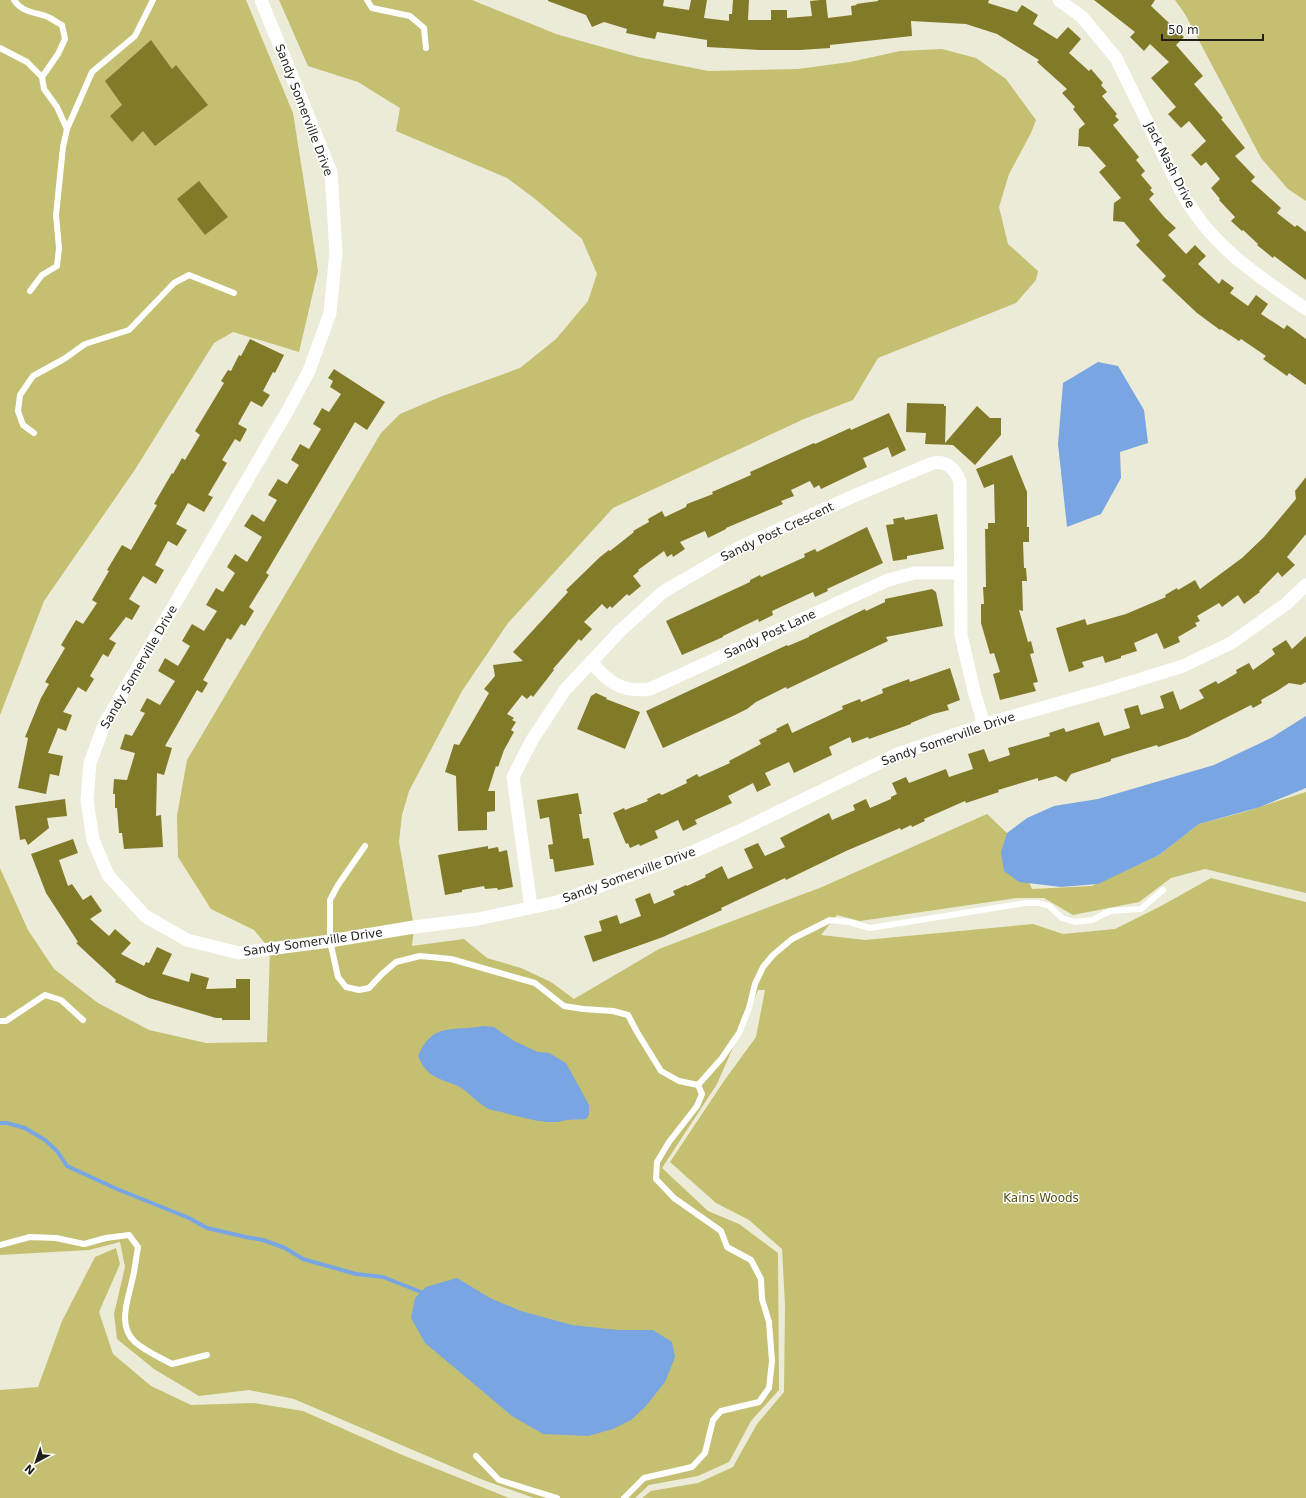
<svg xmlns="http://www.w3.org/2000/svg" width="1306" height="1498" viewBox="0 0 1306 1498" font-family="'DejaVu Sans',sans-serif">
  <rect width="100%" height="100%" fill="#ecebd7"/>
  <g fill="#c4bf71">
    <polygon points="0,0 246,0 293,113 318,271 299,352 233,332 214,343 134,471 44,601 0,715"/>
    <polygon points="279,0 472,0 556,34 638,57 708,71 798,69 850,62 900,51 942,49 976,58 1006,79 1036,120 1031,133 1009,174 999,207 1008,244 1038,271 1036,280 1016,303 878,358 853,400 804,419 613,508 508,623 462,691 409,791 402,815 399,842 414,927 412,946 464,939 487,958 521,968 551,982 574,999 659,949 822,887 987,814 1007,833 1032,889 1092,886 1159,855 1199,824 1244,812 1306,792 1306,893 1205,869 1171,878 1139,902 1073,915 1044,898 1017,898 860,921 837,915 821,935 865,940 1033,924 1063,934 1115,929 1161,906 1211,878 1306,902 1306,1498 642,1498 651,1491 698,1483 733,1467 757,1424 784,1392 785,1305 782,1249 749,1220 716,1203 670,1162 724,1081 756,1037 765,990 758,990 717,1084 662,1168 708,1211 739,1224 778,1253 779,1390 751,1421 729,1462 698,1476 649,1485 635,1498 534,1498 483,1480 294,1399 249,1390 199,1396 154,1369 117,1339 114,1314 125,1267 120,1242 89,1250 0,1255 0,868 28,930 54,969 98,1003 149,1030 206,1043 267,1042 270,949 254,930 211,909 178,857 177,816 187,760 381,433 400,414 440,397 520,368 556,339 588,301 597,274 582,239 534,198 507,178 396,131 400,108 358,82 308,66"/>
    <polygon points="1175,0 1306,0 1306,201 1288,189 1261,158 1185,14"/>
    <polygon points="116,1248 120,1264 99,1312 113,1354 151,1386 191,1405 254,1403 303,1411 400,1454 509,1498 0,1498 0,1390 38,1387 62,1321 95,1257"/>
  </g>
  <g fill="#79a5e3">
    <polygon points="1098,362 1118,366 1144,410 1148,443 1120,452 1121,478 1101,514 1067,527 1058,444 1063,383"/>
    <polygon points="1306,716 1306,788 1260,807 1199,824 1159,855 1098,884 1061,887 1019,882 1004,871 1001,852 1007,833 1027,818 1054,806 1098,799 1214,765 1271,738"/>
    <path d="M483,1026L494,1027L514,1041L538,1052L549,1053L566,1063L589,1105V1115L586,1119C580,1120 574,1119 568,1120C564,1120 560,1122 556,1122C540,1123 521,1117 505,1113C499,1111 492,1111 487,1108C477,1103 467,1090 458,1086C439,1078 427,1078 418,1056C433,1021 453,1032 483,1026Z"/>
    <polygon points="457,1278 490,1298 521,1311 572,1325 618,1330 653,1330 672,1342 675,1357 665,1382 645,1407 631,1420 613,1429 588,1436 543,1434 512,1416 425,1343 411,1318 415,1298 426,1287"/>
  </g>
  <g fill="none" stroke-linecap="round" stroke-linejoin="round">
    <polyline stroke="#79a5e3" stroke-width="4" points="0,1123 7,1123 25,1128 45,1140 57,1151 67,1166 117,1189 189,1218 207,1228 246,1237 263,1240 285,1248 303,1259 356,1274 383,1277 421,1292"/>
  </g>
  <g fill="#817b29">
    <polygon points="548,0 664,0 663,6 689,10 691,0 707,0 704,18 729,21 729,14 732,14 733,0 749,0 748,20 771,20 771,10 787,10 787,18 812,16 810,1 820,0 826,0 828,18 852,15 851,6 857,5 856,4 878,1 878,0 989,0 988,3 1017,12 1022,5 1038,15 1033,24 1057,39 1068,27 1081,39 1069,53 1089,71 1091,69 1103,83 1101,85 1107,92 1102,96 1117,114 1115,116 1119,120 1113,125 1139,157 1136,160 1145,171 1141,175 1152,188 1150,190 1154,194 1149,199 1165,218 1176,228 1168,235 1186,254 1195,245 1206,256 1198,264 1219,284 1222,279 1234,288 1230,293 1248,306 1256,295 1268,304 1261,314 1284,329 1287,325 1306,339 1306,385 1289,373 1287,376 1263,359 1266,356 1241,339 1239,341 1221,329 1220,330 1197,313 1162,280 1166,276 1136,245 1140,241 1124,222 1113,221 1114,203 1121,198 1099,172 1106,166 1089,147 1078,146 1079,129 1085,124 1073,109 1075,107 1062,93 1067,89 1037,62 1039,60 997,34 966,24 911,21 912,36 830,45 830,48 800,50 760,50 707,47 707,40 657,32 655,39 626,33 627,29 604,22 592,27 586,15 548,1"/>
    <polygon points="1094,0 1155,0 1151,6 1184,37 1176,45 1203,76 1194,84 1223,118 1221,119 1245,148 1235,156 1255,177 1251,181 1281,208 1277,213 1295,227 1297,225 1306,232 1306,280 1274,256 1273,258 1257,245 1258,244 1243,230 1242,231 1231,221 1235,217 1219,200 1220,199 1211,188 1220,179 1206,162 1201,166 1191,155 1206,141 1189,121 1181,128 1168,114 1176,107 1151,78 1169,62 1150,44 1144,51 1130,37 1135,32"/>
    <polygon points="151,40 172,69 176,65 208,105 155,146 143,131 132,142 110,116 122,105 105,81"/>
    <polygon points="199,181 228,217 205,235 177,199"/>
    <polygon points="250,339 284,355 275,373 273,372 263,391 270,395 262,407 251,401 238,424 247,429 240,442 235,439 222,460 227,463 208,495 213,497 204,512 188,503 176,524 187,530 177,546 168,541 155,565 164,570 156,584 143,576 129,599 140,606 132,620 126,617 109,639 116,643 108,657 103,654 90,676 94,679 86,692 78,687 63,712 72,715 66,731 58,728 48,753 63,756 59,776 50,774 46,794 18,788 28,738 25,737 41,698 49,684 45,682 65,648 61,645 76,620 83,624 97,603 92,600 109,571 107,570 122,545 131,550 157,505 154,504 172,473 173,474 182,458 185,460 200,435 195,431 224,383 221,381 228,370 231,371 239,355 241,356"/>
    <polygon points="334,369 385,402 367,430 355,422 266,573 269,575 249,607 254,611 245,626 241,624 231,640 227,638 203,680 208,683 202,693 197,690 165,746 172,748 164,775 157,773 156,816 161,815 163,847 124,849 122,833 119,833 117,808 115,808 115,794 113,794 114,779 127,780 135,753 120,749 125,734 132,736 145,713 140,711 147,698 160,705 175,681 158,671 165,658 178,666 190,646 182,641 192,624 204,631 217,611 206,605 216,588 223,592 235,573 227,567 235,554 247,562 262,537 244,526 252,514 264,522 277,500 268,495 278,479 287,484 299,465 291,460 300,444 309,449 321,429 313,424 322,408 329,412 341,394 330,387 333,381 328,378"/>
    <polygon points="907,403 944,404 944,406 946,406 945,443 977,406 990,418 1001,418 1001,435 975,465 953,445 925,444 926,433 906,432"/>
    <polygon points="889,413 906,450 892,457 888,447 863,458 867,467 821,489 819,485 814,488 810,481 791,490 794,496 781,501 783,504 726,528 726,529 708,538 705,531 680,542 685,549 673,557 672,554 667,557 664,551 638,570 639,571 633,576 641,586 629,596 627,594 612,608 610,606 607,609 602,604 584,622 592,629 581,641 579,639 553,669 554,670 533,697 531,695 527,699 522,695 507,714 514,718 512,720 516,722 511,730 514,732 504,750 498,767 496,766 488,791 495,791 495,811 487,812 487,830 458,831 456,776 445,772 454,744 459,745 489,693 484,689 495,676 493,665 523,661 513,652 568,592 566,590 600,557 609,550 610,551 634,532 633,531 649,522 648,519 662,511 665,517 686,507 687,504 713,494 712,492 751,475 750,472 814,443 815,444 850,428 851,430"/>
    <polygon points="1012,455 1027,492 1027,527 1029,527 1029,542 1023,542 1024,568 1026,568 1027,581 1022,581 1023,611 1019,610 1028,642 1031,641 1034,653 1030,654 1038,682 1033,683 1036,691 1000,700 993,674 1000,672 994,653 990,654 981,623 981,604 984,604 983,587 986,587 985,529 988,529 988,523 995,523 994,484 984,488 976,469"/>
    <polygon points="1306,477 1306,534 1287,557 1295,565 1282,577 1278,572 1259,591 1260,592 1244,604 1238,595 1222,607 1219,603 1197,616 1200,621 1195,623 1197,626 1178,637 1180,642 1164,649 1157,633 1134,643 1137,651 1121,656 1121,658 1105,663 1103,656 1082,662 1084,667 1069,672 1056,628 1085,619 1087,625 1126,614 1166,597 1165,595 1177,588 1178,590 1195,580 1200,589 1242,558 1264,537 1296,499 1295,491"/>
    <polygon points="937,514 944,549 907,556 907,559 893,561 886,525 894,524 893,519 904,517 905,520"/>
    <polygon points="867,527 883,563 827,589 828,591 815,597 813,592 772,611 773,615 759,622 758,619 723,636 723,637 682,655 666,621 750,582 750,580 760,575 761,577 805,557 804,554 815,549 817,552"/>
    <polygon points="932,589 936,592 943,626 886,637 888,641 787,689 786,687 756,702 747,709 733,716 663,748 646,711 787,645 788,646 809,637 809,636 865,609 866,611 885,602 885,599"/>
    <polygon points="1306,636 1306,682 1301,685 1289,683 1277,691 1261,700 1262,703 1253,708 1251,705 1188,737 1158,747 1157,745 1111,759 1111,761 1071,774 1066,782 1056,776 1038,781 1038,778 998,790 999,792 966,803 965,801 924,819 925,821 912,827 911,825 901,830 900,828 846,851 786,880 785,878 721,908 722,910 663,937 593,962 584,936 602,931 599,921 617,915 620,924 641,916 635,899 650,893 654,904 675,895 673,891 686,885 687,886 706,877 705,875 722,866 728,879 753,868 744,849 758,843 765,856 785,847 780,838 829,813 832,820 855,810 853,805 866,799 870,808 891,799 891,797 897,794 892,783 906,777 909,783 946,769 949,777 973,769 968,754 984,749 989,762 1010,755 1008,748 1050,736 1049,733 1064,728 1066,732 1099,722 1104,736 1130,728 1124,709 1138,705 1141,715 1164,708 1160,696 1173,691 1180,710 1204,698 1199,690 1216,681 1218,684 1237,673 1236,670 1249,663 1253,670 1275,654 1272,649 1286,640 1292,649"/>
    <polygon points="950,668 960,700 947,705 949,710 933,714 911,723 911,724 869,739 868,737 852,743 850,737 829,747 832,755 794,773 789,762 765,773 771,785 757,792 753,783 728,796 732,803 695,820 697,824 683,831 678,820 655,831 658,838 640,846 639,844 630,848 628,843 626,844 613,813 624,808 625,810 648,801 647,799 659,793 662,795 687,783 686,780 697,774 699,777 730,763 729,761 761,744 759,740 777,731 776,729 788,723 792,733 843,709 842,706 860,699 861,702 883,693 882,689 909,679 910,682"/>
    <polygon points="596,693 607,698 606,699 640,712 625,749 577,729 591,696"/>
    <polygon points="578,793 582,814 579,814 583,839 589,838 594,865 555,872 553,859 550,859 548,845 553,844 549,817 540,819 537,800"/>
    <polygon points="65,799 67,816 47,818 49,828 28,845 25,839 20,840 15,806"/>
    <polygon points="73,839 78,853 59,860 68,886 72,884 83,900 91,895 102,911 90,919 109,936 115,929 131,943 121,954 144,966 146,962 149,963 157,947 172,954 162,974 189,982 191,973 209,978 206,989 236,988 236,979 250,979 250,1020 222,1020 222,1018 216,1018 149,998 115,982 116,980 76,943 78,942 46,893 31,854"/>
    <polygon points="488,846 488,849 498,847 499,852 507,850 513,887 498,890 497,888 485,889 484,886 462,890 462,892 445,895 438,855"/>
  </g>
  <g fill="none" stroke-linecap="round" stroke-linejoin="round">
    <g stroke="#fff" stroke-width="6">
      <path d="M14,0C22,13 36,12 48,17C53,19 57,23 62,25L65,39L58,54L42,77"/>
      <polyline points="367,0 372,8 410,16 424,28 426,48"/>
      <polyline points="0,48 27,62 42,77 44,89 57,107 67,129 63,147 56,215 59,248 57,266 42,275 30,291"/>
      <polyline points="67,129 92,72 135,36 153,0"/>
      <polyline points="34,433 23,425 18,411 20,395 33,376 64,359 85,344 129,330 174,283 189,275 234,293"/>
      <polyline points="365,846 338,885 330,900 330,941 338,977 346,987 359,990 369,988 382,974 396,962 420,956 451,959 535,983 564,1006 583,1009 613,1011 628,1015 637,1032 661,1071 679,1081 698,1085 722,1058 739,1033 749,1008 755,984 763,967 773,955 792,939 830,920 849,922 870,928 1026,903 1039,903 1049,906 1062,918 1075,922 1092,920 1110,911 1141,909 1163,890"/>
      <polyline points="0,1021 6,1021 45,995 61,1000 83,1020"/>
      <path d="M0,1245L30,1237L56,1238L84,1244L106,1238L129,1235L138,1247C136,1258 135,1270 132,1281C128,1300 117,1325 135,1342C145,1351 159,1357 172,1364L207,1355"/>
      <polyline points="476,1456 499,1480 557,1498"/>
      <polyline points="624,1498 644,1478 692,1467 705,1453 713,1420 721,1411 759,1402 769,1388 772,1361 769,1322 762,1299 761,1279 751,1260 727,1247 721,1231 674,1198 656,1179 657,1162 669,1142 697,1106 702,1094 698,1085"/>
    </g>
    <g stroke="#fff" stroke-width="13">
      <polyline points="261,0 331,172 336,252 330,313 309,371 288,410 104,725 90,763 87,800 93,840 108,875 145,916 187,940 239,953 330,941 414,927 478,919 557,902 695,851 737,832 895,755 989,723 1109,689 1183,666 1231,643 1286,604 1306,585"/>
      <path d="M1059,0L1082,17L1116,58L1179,187C1208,244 1255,274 1306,309"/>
      <path d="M591,662C608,682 622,693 650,689L888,580L915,573H960"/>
      <path d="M531,907L513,777L532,740L565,690L620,631L663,592L740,547L856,495L933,463C946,460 956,469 960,482L961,635L974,691L984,725"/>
    </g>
  </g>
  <g text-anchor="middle" stroke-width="3" stroke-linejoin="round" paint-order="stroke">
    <g font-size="12" fill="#201f18" stroke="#fff">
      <text transform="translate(304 110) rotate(69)" y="4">Sandy Somerville Drive</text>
      <text transform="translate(1170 165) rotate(63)" y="4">Jack Nash Drive</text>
      <text transform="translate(777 532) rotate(-25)" y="4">Sandy Post Crescent</text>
      <text transform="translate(770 634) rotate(-25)" y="4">Sandy Post Lane</text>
      <text transform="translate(139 667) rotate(-60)" y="4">Sandy Somerville Drive</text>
      <text transform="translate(948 739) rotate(-19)" y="4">Sandy Somerville Drive</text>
      <text transform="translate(629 875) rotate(-20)" y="4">Sandy Somerville Drive</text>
      <text transform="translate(313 942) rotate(-8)" y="4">Sandy Somerville Drive</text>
    </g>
    <g font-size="12" fill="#555114" stroke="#fff">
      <text x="1041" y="1202">Kains Woods</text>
    </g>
  </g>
  <g transform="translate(36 1462) rotate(220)" stroke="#ffffff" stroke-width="3" paint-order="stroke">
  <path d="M0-3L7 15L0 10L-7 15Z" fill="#201f18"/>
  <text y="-6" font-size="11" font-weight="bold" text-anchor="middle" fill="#201f18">N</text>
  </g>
  <path d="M1162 34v6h101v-6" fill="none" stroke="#201f18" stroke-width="2"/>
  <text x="1168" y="34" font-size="12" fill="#201f18" stroke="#ffffff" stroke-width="3" paint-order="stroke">50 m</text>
</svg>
